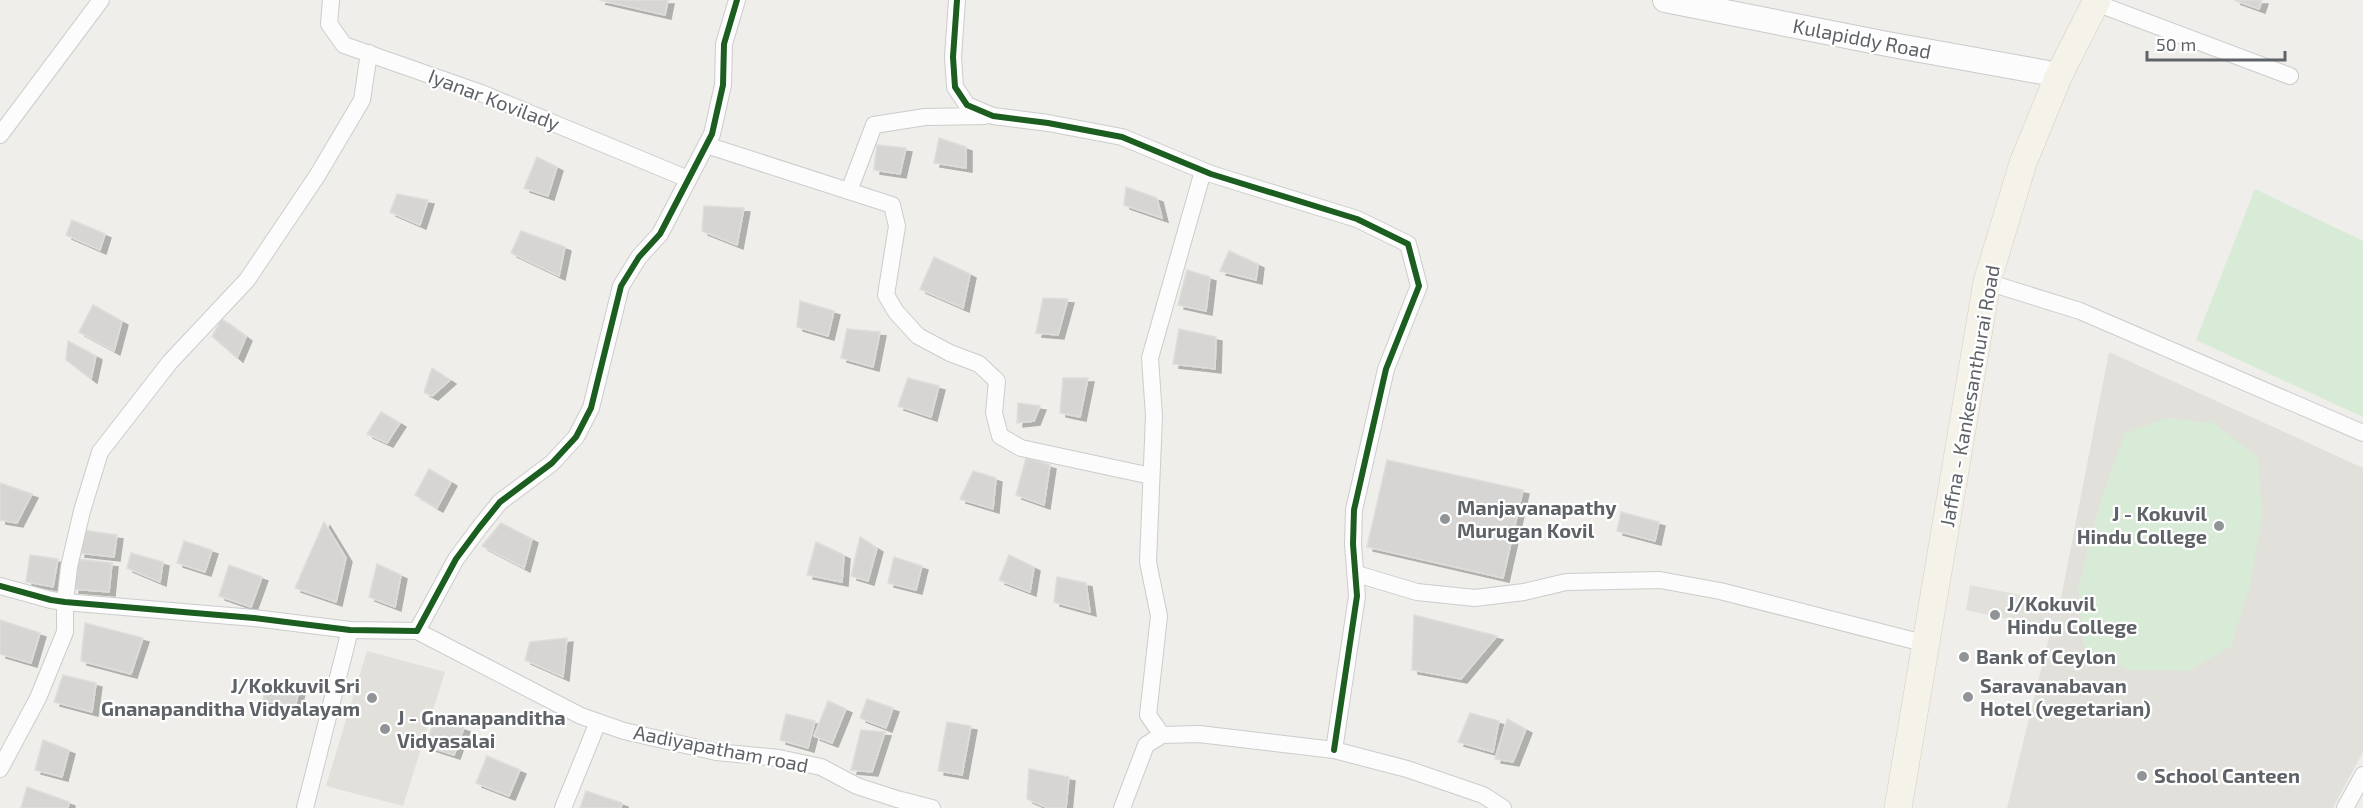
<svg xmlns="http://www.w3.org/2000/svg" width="2363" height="808" viewBox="0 0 2363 808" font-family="'Exo 2',sans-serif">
  <defs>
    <filter id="shadow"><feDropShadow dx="6" dy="4" stdDeviation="0" flood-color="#0004"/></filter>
  </defs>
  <rect width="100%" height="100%" fill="#efeeea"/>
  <g fill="#e2e0da">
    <polygon points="2109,352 2363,468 2363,752 2333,808 2007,808 2051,629 1966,610 1970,585 2060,603"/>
    <polygon points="367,651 445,672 403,806 326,786"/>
  </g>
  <g fill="#d8ebd6">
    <polygon points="2255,189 2363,241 2363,417 2196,340"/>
    <polygon points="2167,418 2214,423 2258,458 2262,516 2250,586 2231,646 2188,671 2128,670 2084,647 2078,590 2100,503 2125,433"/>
  </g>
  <g fill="#d6d5d3" stroke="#deddd9" stroke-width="1.5" filter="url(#shadow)">
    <polygon points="599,0 668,0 665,15"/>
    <polygon points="2234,0 2262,0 2259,9"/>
    <polygon points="939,138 966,147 966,168 934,163"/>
    <polygon points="877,145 906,148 900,174 874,170"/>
    <polygon points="537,157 557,167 548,196 524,188"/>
    <polygon points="1126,187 1157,198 1162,218 1124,205"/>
    <polygon points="397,194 428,200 420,225 390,212"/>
    <polygon points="704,206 744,208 737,245 702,231"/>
    <polygon points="72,220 105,234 100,250 66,235"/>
    <polygon points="521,231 565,247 559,276 511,253"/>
    <polygon points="1229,251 1258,264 1256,280 1220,271"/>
    <polygon points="934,257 970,274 963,308 920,289"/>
    <polygon points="1187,270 1210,277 1206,311 1178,305"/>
    <polygon points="1043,298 1068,299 1058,335 1036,333"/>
    <polygon points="800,301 834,311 828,336 797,327"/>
    <polygon points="93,305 122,321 114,351 79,332"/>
    <polygon points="222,319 246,337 237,358 212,336"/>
    <polygon points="847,329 880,332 873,367 841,358"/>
    <polygon points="1179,329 1216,337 1215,369 1173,364"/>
    <polygon points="68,341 96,356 91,379 66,360"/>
    <polygon points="432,368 450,380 432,396 424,392"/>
    <polygon points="908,378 939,386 931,417 898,406"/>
    <polygon points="1063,378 1088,378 1080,417 1060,413"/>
    <polygon points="1018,403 1040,406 1034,421 1017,423"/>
    <polygon points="381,412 400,423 387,443 367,434"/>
    <polygon points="1026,458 1050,465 1044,505 1016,495"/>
    <polygon points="1387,460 1523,490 1503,578 1367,547"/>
    <polygon points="429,469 451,482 437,508 415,495"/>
    <polygon points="973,471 996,478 993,509 960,499"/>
    <polygon points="0,483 32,494 17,523 0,520"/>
    <polygon points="1621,512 1659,522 1655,541 1617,531"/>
    <polygon points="324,522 346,558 336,602 295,588"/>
    <polygon points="501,523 532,539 524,568 482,546"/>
    <polygon points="82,530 117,535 114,557 79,553"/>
    <polygon points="860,537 877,548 868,581 851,576"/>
    <polygon points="184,541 212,550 205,572 177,563"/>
    <polygon points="816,542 844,555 842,582 807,575"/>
    <polygon points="131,553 163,562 160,582 127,568"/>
    <polygon points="30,555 58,559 53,587 26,582"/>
    <polygon points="1009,555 1034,567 1030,592 999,580"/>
    <polygon points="894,557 922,566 916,590 888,583"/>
    <polygon points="76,559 112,563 109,592 73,589"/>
    <polygon points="377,564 401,575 395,607 369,597"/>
    <polygon points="229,565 262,577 251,607 219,596"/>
    <polygon points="1057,577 1086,583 1090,612 1054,602"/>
    <polygon points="1414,615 1497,636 1461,679 1412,670"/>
    <polygon points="0,620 40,633 31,663 0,654"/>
    <polygon points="85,623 143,638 131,674 81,661"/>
    <polygon points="567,638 563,677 525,660 530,642"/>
    <polygon points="63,675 96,683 92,712 54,702"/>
    <polygon points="267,683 299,690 295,707 263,700"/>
    <polygon points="867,699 893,708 886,728 860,718"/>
    <polygon points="828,701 846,709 832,743 814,736"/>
    <polygon points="1470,713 1499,721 1493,752 1458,742"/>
    <polygon points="786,714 815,721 808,748 780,740"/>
    <polygon points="435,718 464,728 454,755 426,746"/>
    <polygon points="1507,719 1526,729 1513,762 1495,759"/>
    <polygon points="947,722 971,726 962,775 938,771"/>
    <polygon points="861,730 885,732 872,772 851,770"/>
    <polygon points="43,740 69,750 62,777 35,770"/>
    <polygon points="487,756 520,770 509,796 476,783"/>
    <polygon points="1029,769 1069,777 1066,808 1048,808 1027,799"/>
    <polygon points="27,787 69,802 68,808 21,808"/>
    <polygon points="586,791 622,803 621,808 580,808"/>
  </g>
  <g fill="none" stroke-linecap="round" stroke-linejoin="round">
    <defs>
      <g id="minor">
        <polyline points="331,0 329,24 344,45 481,93 688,179"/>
        <polyline points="957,0 953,57 955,87 967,105 993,116 1048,123 1122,137 1211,174 1357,219 1408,244 1419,286 1386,369 1354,510 1353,544 1357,596 1334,750"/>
        <polyline points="2096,3 2290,76"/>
        <polyline points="0,135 101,0"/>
        <polyline points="706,145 892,205 897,226 886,295 896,312 918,336 950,353 979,364 997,381 994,413 1000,436 1021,448 1151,476"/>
        <polyline points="849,191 874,125 925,117 985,116"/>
        <polyline points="1987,282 2080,311 2363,433"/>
        <polyline points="1357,574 1417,592 1475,598 1524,592 1566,582 1660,580 1720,591 1927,644"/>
        <polyline points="0,586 51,600 65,602 254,618 350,630 417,631 456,559 479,528 500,502 552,463 576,437 591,408 621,286 639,257 660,234 712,134 723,85 724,44 737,0"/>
        <polyline points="417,631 581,716 624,731 716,752 779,758 821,767 857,786 897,799 932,808"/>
        <polyline points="1162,735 1148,715 1159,616 1148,562 1154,416 1150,358 1203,171"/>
        <polyline points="0,769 38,698 65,632 65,602 69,567 82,511 100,452 170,362 247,280 317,176 362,100 369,53"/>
        <polyline points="305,808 350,630"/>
        <polyline points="563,808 598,722"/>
        <polyline points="1122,808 1146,745 1162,735 1199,734 1334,750 1407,769 1483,795 1503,808"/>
        <polyline points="2345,808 2363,775"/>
      </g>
      <polyline id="secondary" points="1665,0 1887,44 2059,75"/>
      <polyline id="primary" points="1898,808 1987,282 2023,163 2059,75 2097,0"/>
    </defs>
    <use href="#minor" stroke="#cbcccc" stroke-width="18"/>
    <use href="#secondary" stroke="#cacacb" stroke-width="26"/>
    <use href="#primary" stroke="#d7ceb8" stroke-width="28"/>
    <use href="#minor" stroke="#fdfcfc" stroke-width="16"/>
    <use href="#secondary" stroke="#fdfcfc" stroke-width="24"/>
    <use href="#primary" stroke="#f4f2e9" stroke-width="27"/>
    <defs>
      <g id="cycleway">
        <polyline points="957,0 953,57 955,87 967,105 993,116 1048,123 1122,137 1211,174 1357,219 1408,244 1419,286 1386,369 1354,510 1353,544 1357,596 1334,750"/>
        <polyline points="0,586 51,600 65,602 254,618 350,630 417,631 456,559 479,528 500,502 552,463 576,437 591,408 621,286 639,257 660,234 712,134 723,85 724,44 737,0"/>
      </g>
    </defs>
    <use href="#cycleway" stroke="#fff" stroke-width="10"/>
    <use href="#cycleway" stroke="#1b5e20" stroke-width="6"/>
  </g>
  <g fill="#919496" stroke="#fff" stroke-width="2">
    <circle cx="1445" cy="519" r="6"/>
    <circle cx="2219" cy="526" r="6"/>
    <circle cx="1995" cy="615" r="6"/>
    <circle cx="1964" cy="657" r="6"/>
    <circle cx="1968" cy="697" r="6"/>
    <circle cx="372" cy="698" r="6"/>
    <circle cx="385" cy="729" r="6"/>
    <circle cx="2142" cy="776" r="6"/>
  </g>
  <g text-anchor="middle" stroke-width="4.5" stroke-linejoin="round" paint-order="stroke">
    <g font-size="20" fill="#5f6368" stroke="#fff">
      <text transform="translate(1862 39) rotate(11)" y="7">Kulapiddy Road</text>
      <text transform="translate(494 100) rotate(21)" y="7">Iyanar Kovilady</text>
      <text transform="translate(1970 396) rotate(-80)" y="7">Jaffna - Kankesanthurai Road</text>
      <text transform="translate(721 749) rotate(11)" y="7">Aadiyapatham road</text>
    </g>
    <g font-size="20" font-weight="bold" fill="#5f6368" stroke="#fff" text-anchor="start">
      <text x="1457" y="515">Manjavanapathy<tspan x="1457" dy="23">Murugan Kovil</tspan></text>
      <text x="2207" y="521" text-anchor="end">J - Kokuvil<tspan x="2207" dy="23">Hindu College</tspan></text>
      <text x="2007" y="611">J/Kokuvil<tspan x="2007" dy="23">Hindu College</tspan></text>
      <text x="1976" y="664">Bank of Ceylon</text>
      <text x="360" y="693" text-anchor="end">J/Kokkuvil Sri<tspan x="360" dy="23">Gnanapanditha Vidyalayam</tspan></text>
      <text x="1980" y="693">Saravanabavan<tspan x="1980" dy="23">Hotel (vegetarian)</tspan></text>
      <text x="397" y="725">J - Gnanapanditha<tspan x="397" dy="23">Vidyasalai</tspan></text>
      <text x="2154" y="783">School Canteen</text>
    </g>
  </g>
  <path d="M2147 51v9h138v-9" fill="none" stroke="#5f6368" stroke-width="3"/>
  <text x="2156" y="51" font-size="18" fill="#5f6368" stroke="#ffffff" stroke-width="4.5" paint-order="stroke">50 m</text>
</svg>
